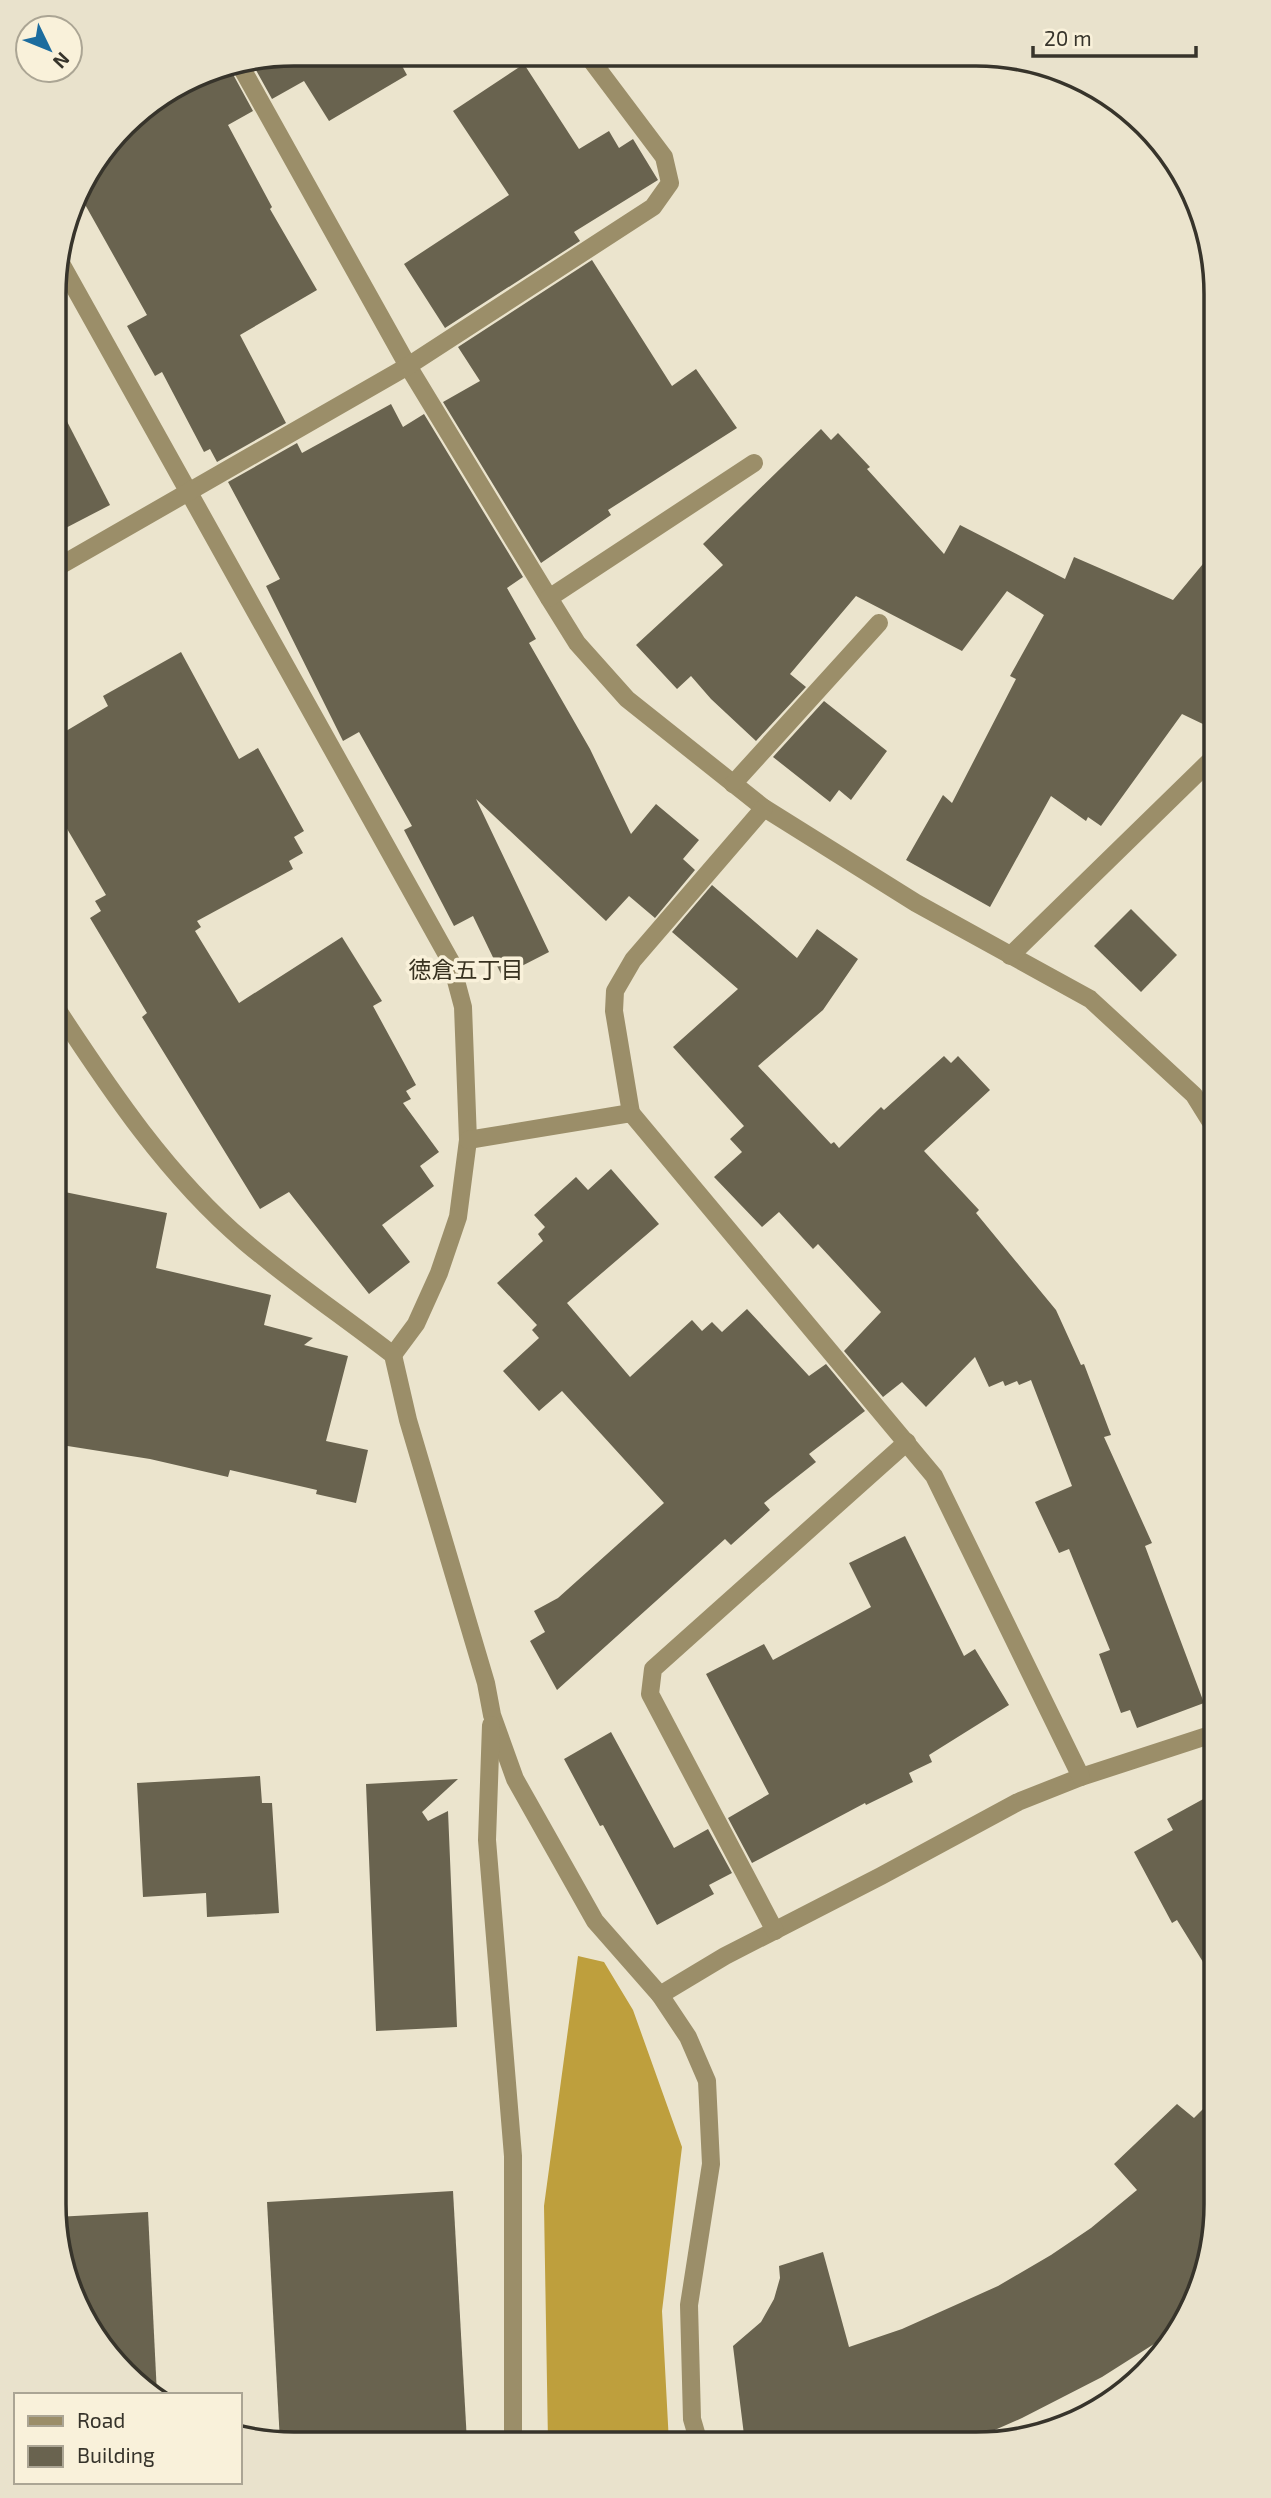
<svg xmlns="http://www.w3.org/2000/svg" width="1271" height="2498" viewBox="0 0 1271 2498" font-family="'Exo 2','Noto Sans JP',sans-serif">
  <rect width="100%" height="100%" fill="#ebe4cd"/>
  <polygon fill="#be9f3d" points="578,1956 604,1962 633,2010 682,2147 662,2311 669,2443 548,2442 544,2206"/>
  <g fill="#69634f">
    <polygon points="294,54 396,55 407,75 329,121 304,81 272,99 252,63"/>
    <polygon points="524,64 579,149 609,131 619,148 633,139 658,180 574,232 580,241 445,328 404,264 509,195 453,111"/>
    <polygon points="229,67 253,111 228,125 272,207 270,209 317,290 240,335 286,423 217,462 210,449 204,452 162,372 155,376 127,326 147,315 78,192 136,114 203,72"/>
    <polygon points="592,260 672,386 696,369 737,428 608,510 611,515 541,563 443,402 480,381 458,347"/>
    <polygon points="56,400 110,505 56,533"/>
    <polygon points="391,404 403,427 424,414 523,577 507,588 536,639 529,643 590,749 631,834 656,804 699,840 683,859 695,870 655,918 629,896 606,921 476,799 549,952 502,976 473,916 454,926 404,830 412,826 359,732 343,741 266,586 280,579 228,482 297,443 302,453"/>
    <polygon points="821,429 831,440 838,433 870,467 867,469 944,554 960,525 1065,579 1074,557 1173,600 1217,547 1217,702 1205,725 1182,714 1101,826 1088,817 1086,821 1051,796 990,907 906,860 943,795 952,803 1016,679 1010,676 1044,615 1007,591 962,651 856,596 790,674 806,687 756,741 711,699 691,676 677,689 636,645 723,565 703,544"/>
    <polygon points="181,652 239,759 258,748 304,831 294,837 303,853 289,861 293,869 197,921 201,927 195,931 239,1003 342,937 382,1001 373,1006 416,1085 406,1091 411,1099 403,1103 439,1152 420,1166 434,1186 382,1225 410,1262 369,1294 289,1192 260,1209 142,1017 147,1013 90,918 101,911 95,901 106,895 56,810 56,737 108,706 103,696"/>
    <polygon points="824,701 887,751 851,800 839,790 830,802 773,757"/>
    <polygon points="712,885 797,958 817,929 858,959 823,1010 758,1066 831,1144 834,1142 839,1148 881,1107 884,1110 944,1056 951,1063 958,1056 990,1090 924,1151 979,1210 976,1213 1056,1310 1081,1365 1084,1364 1111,1435 1104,1437 1152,1543 1145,1546 1204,1703 1137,1728 1130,1710 1121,1713 1099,1654 1110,1650 1069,1549 1059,1553 1035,1502 1072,1486 1031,1380 1019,1385 1017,1381 1005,1386 1003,1381 989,1387 975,1357 926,1407 902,1382 883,1397 844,1351 881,1312 818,1244 813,1249 779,1212 762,1227 714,1177 742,1152 730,1139 744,1126 673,1047 738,989 672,932"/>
    <polygon points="1131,909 1177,955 1141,992 1094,946"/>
    <polygon points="611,1169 659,1224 567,1303 630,1377 692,1320 702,1331 712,1322 722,1332 747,1309 809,1376 826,1364 865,1411 809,1454 816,1462 764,1503 770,1510 731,1545 725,1539 557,1690 530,1641 545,1632 534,1611 558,1598 664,1503 562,1391 539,1411 503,1371 539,1338 532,1330 537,1325 497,1283 543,1241 538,1234 545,1227 534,1215 576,1177 588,1190"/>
    <polygon points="55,1190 167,1213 156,1268 271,1295 264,1325 313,1338 304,1345 348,1356 326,1441 368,1450 356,1503 316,1494 317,1490 230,1470 228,1477 150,1459 55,1444"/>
    <polygon points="905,1536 964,1656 975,1649 1009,1705 929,1755 932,1762 909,1773 913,1782 866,1805 865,1803 752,1863 728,1818 769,1794 706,1674 764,1644 773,1660 871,1607 849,1563"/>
    <polygon points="611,1732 674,1848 708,1829 732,1873 709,1885 714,1894 657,1925 603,1825 600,1826 564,1759"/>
    <polygon points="260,1776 262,1803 272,1803 279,1913 207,1917 206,1893 143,1897 137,1783"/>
    <polygon points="458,1779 422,1812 428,1821 448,1811 457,2027 376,2031 366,1784"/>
    <polygon points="1216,1792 1216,1983 1177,1920 1172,1923 1134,1852 1173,1830 1167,1819"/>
    <polygon points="1216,2096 1216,2220 1199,2295 1183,2322 1154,2344 1102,2377 1022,2418 963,2444 745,2443 733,2346 761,2322 774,2299 780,2278 779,2266 823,2252 849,2347 902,2329 998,2286 1051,2255 1091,2228 1137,2190 1114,2164 1177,2104 1194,2118"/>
    <polygon points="453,2191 467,2442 280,2442 267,2202"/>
    <polygon points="148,2212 157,2395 152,2395 136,2384 67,2281 56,2217"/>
  </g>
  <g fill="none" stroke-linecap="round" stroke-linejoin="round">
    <g stroke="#9b8e69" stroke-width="18">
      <polyline points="240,65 408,366 549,598 577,643 627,699 764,808 916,903 1090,999 1194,1095 1217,1132"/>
      <polyline points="58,258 451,962 463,1007 468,1140 458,1217 439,1273 416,1324 393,1355"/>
      <polyline points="56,568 408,366 653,207 670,183 664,157 588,56"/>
      <polyline points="549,598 754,463"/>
      <polyline points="733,784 879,623"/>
      <polyline points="1010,956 1217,754"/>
      <path d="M55,1006C110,1090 168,1177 245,1242C292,1282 344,1317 393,1355L408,1420L486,1683L492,1715L515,1779L595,1921L660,1995L725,1956L881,1876L1018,1802L1081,1777L1216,1733"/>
      <polyline points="631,1113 614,1011 615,991 633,960 764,808"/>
      <polyline points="468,1140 631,1113 934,1476 1081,1777"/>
      <polyline points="491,1725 487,1840 513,2156 513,2442"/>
      <polyline points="775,1931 650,1694 653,1669 907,1442"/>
      <polyline points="660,1995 688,2037 707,2081 711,2164 689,2305 692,2419 699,2443"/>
    </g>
  </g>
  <g text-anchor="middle" stroke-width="7" stroke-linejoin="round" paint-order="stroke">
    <g font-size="23" fill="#383220" stroke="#f9f1da">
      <text x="466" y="978">徳倉五丁目</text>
    </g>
  </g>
  <path d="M0 0H1271V2498H0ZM294 66H976A228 228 0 0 1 1204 294V2204A228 228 0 0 1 976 2432H294A228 228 0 0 1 66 2204V294A228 228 0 0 1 294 66Z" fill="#e9e2cc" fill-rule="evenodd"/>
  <path fill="none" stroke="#37342b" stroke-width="3.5" d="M294 66H976A228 228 0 0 1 1204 294V2204A228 228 0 0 1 976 2432H294A228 228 0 0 1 66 2204V294A228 228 0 0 1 294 66Z"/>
  <rect x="14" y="2393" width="228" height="91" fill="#f9f1da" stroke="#aba594" stroke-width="2"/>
  <rect x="28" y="2416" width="35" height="10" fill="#9b8e69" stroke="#aba594" stroke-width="2"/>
  <text x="77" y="2428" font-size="21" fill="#37342b">Road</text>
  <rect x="28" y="2446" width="35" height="21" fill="#69634f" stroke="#aba594" stroke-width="2"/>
  <text x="77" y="2463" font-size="21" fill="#37342b">Building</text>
  <g transform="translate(49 49) rotate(133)"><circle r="33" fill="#f9f1da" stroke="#aba594" stroke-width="2"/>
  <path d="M0-5L12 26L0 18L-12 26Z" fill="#1c6c9e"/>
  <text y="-10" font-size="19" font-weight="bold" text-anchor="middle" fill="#37342b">N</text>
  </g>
  <path d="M1033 46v10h163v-10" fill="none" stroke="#37342b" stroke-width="3.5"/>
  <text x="1044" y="46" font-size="21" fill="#37342b" stroke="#f9f1da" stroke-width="5" paint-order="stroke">20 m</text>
</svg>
